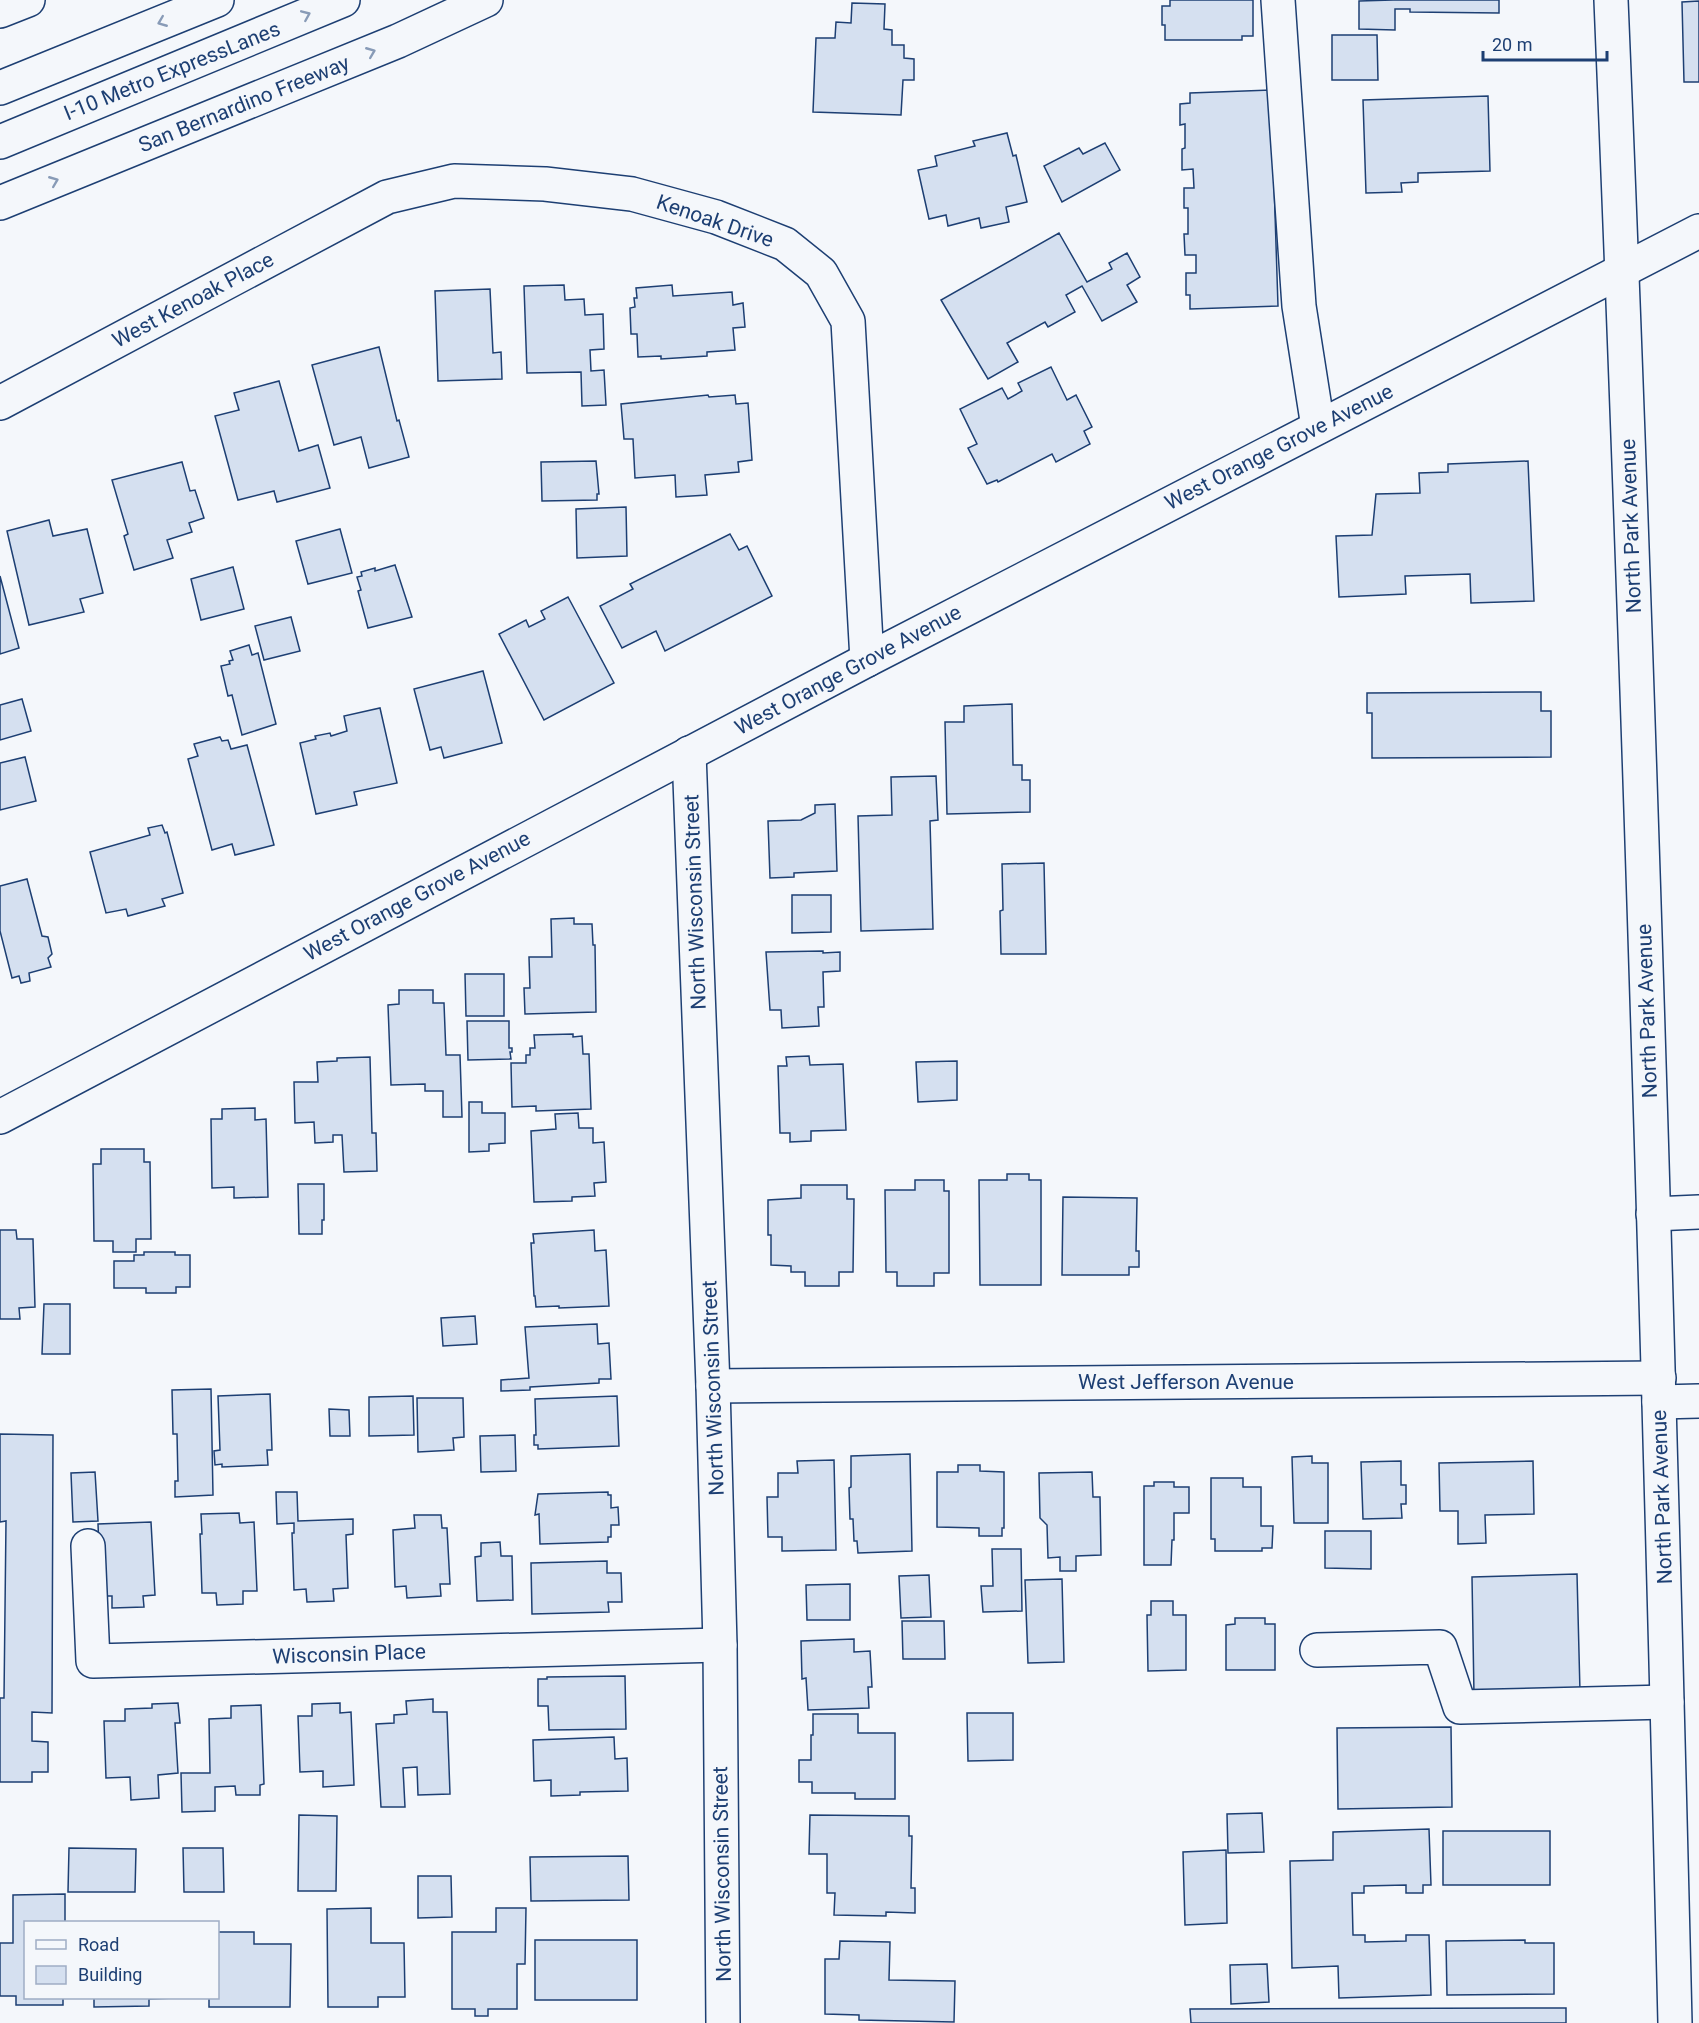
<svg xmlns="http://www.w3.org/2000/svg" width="1699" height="2023" viewBox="0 0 1699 2023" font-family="Roboto,sans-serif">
  <rect width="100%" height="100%" fill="#f4f7fb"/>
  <g fill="#d5e0f0" stroke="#1d3f73" stroke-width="1.5">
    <polygon points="1170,0 1253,0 1253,36 1242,36 1242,40 1165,40 1165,25 1162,25 1162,6 1170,6"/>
    <polygon points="1393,0 1499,0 1499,13 1410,12 1410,9 1395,9 1395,30 1359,29 1359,1"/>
    <polygon points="1699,1 1699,82 1684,82 1682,2"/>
    <polygon points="852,3 885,4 884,29 892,30 892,45 904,45 904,58 914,59 914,80 903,80 901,115 813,112 816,38 835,38 836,22 851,23"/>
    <polygon points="1332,35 1377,35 1378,80 1332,80"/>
    <polygon points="1271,90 1278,306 1190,309 1190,295 1186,295 1186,273 1196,273 1196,255 1185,255 1184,234 1188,234 1188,208 1184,208 1184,188 1194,188 1193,169 1182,170 1182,149 1185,148 1185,124 1180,125 1180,104 1190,103 1190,93"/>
    <polygon points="1488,96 1490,171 1418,173 1418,182 1401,183 1402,192 1366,193 1363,100"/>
    <polygon points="1007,133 1013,156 1016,155 1027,202 1006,207 1009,222 981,228 979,218 948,226 946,215 929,219 918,170 937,166 935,156 975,146 973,141"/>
    <polygon points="1105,143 1120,170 1062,202 1044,166 1079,148 1083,154"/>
    <polygon points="1059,233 1087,282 1112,269 1109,263 1127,253 1140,277 1127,285 1137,302 1102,321 1082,286 1066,295 1075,312 1048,327 1045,322 1007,343 1018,362 988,379 941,300"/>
    <polygon points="564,285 565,300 584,299 585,315 603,314 604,349 590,350 591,371 604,370 606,405 582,406 581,372 527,373 524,286"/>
    <polygon points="672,285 673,296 732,292 733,305 743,303 745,327 733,328 735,350 707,352 707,356 661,359 661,356 638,357 637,334 631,334 630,308 635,307 634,298 637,298 636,288"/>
    <polygon points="490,289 493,353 501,352 502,379 438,381 435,291"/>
    <polygon points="379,347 397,421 399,420 409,457 369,468 361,437 334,445 312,365"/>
    <polygon points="1051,367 1067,400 1076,395 1092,427 1084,431 1090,444 1056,462 1052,454 998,482 997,480 987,484 968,448 977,444 960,409 1002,388 1008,399 1022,391 1018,383"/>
    <polygon points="279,381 299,451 318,445 330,488 277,502 274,491 238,500 215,416 239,410 234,393"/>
    <polygon points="708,395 709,397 735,395 736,404 748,403 752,460 738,462 739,472 705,475 707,495 676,497 675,475 635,478 633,439 624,439 621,404"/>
    <polygon points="596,461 599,494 597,494 597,500 542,501 541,462"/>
    <polygon points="1528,461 1534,601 1471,603 1470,574 1405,576 1406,594 1339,597 1336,536 1372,535 1376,494 1420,493 1419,473 1448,472 1448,464"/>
    <polygon points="182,462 190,491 195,490 204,518 189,523 192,532 167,540 173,558 134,570 124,536 128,534 112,480"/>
    <polygon points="626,507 627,556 577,558 576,509"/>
    <polygon points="49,520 53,536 87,529 103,593 80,599 84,612 29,625 7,531"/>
    <polygon points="340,529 352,573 308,584 296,541"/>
    <polygon points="730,534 739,550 747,546 772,596 665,651 656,631 622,648 600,606 633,589 630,584"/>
    <polygon points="395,565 412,617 368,628 358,591 361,590 357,577 362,576 361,572 375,568 375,571"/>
    <polygon points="233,567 244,609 201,620 191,579"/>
    <polygon points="0,576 19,648 0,654"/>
    <polygon points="568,597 614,683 544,720 499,634 526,620 529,627 545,619 541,611"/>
    <polygon points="291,617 300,651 264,660 255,626"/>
    <polygon points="249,645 252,655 258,653 276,724 242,735 232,695 228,696 221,666 230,664 229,661 233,660 230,651"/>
    <polygon points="483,671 502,743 444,758 441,747 430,750 414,689"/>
    <polygon points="1541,692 1541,711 1551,711 1551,757 1372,758 1372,713 1367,713 1367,693"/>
    <polygon points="22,699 31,731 0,740 0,705"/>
    <polygon points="1012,704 1013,765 1022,765 1022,780 1030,780 1030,812 947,814 945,722 964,722 964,706"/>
    <polygon points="380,708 397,783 354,792 357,805 316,814 300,743 316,739 315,736 330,733 331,736 347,731 344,716"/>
    <polygon points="220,737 222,741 228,740 231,749 247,745 274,845 235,855 232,844 212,850 188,759 198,756 194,744"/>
    <polygon points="25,757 36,801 0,810 0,763"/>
    <polygon points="936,776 938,820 930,821 933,929 861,931 858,816 892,815 891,777"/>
    <polygon points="835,804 837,871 794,873 794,877 770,878 768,821 801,820 815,813 815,805"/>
    <polygon points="162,825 165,833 167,832 183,893 162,899 165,906 128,916 126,909 106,913 90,852 150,835 148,828"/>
    <polygon points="1044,863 1046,954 1001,954 1000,911 1003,910 1002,864"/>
    <polygon points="27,879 42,936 48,937 52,954 48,958 51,967 29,973 30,981 21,983 19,976 12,978 0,931 0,886"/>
    <polygon points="792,895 831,895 831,932 792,933"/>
    <polygon points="574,918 574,924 592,924 593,945 595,945 596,1012 525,1014 524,988 530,988 529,957 552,957 551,919"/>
    <polygon points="823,951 823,953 840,952 840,971 823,972 824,1007 818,1007 819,1026 782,1028 781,1010 770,1010 766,952"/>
    <polygon points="465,974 504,974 504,1016 466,1016"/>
    <polygon points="399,990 433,990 433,1003 444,1003 446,1055 460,1055 462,1117 443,1117 443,1091 425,1091 425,1084 391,1085 388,1005 399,1004"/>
    <polygon points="467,1021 509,1021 509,1048 512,1048 512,1052 510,1052 511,1059 468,1060"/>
    <polygon points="573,1034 573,1037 582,1036 583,1054 589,1054 591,1109 536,1111 536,1106 512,1107 511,1063 526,1063 526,1055 530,1055 530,1048 535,1048 534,1035"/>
    <polygon points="809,1056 810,1065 843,1064 846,1130 811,1131 811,1141 790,1142 790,1133 780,1133 778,1066 787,1066 786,1057"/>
    <polygon points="370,1057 372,1133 376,1133 377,1171 344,1172 342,1135 333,1135 333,1142 315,1143 314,1122 295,1123 294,1082 318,1082 317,1062 337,1061 337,1058"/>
    <polygon points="957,1061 957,1100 918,1102 916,1062"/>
    <polygon points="469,1102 482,1102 482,1113 505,1113 505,1143 489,1144 489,1151 469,1152"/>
    <polygon points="255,1108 255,1120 266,1119 268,1197 234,1198 234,1187 212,1188 211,1119 222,1119 222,1109"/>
    <polygon points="578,1113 579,1128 593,1128 593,1143 604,1142 606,1182 594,1183 595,1196 572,1197 572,1201 534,1202 531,1131 556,1129 555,1114"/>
    <polygon points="101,1149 144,1149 144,1162 150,1162 151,1239 136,1239 136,1252 113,1252 113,1241 94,1241 93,1164 101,1164"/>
    <polygon points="1007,1174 1029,1174 1029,1180 1041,1180 1041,1285 980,1285 979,1180 1007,1180"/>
    <polygon points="915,1180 944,1180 944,1191 949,1191 949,1273 934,1273 934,1286 897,1286 897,1272 886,1272 885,1190 915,1190"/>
    <polygon points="298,1184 324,1184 324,1220 322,1220 322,1234 299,1234"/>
    <polygon points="801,1185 847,1185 847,1199 854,1199 853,1272 839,1272 839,1286 805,1286 805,1272 791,1272 791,1266 771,1265 771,1235 768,1235 768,1200 801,1198"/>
    <polygon points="1063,1197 1137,1198 1136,1251 1139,1251 1139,1267 1129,1267 1129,1275 1062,1275"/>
    <polygon points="0,1230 16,1230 17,1239 33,1239 35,1307 19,1308 20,1319 0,1319"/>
    <polygon points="594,1230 595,1251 606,1250 609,1306 559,1308 559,1306 536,1307 535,1296 534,1296 531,1243 534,1243 533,1234"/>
    <polygon points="144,1252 175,1252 175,1255 190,1255 190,1287 176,1287 176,1293 146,1293 146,1288 114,1288 114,1261 134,1261 134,1255 144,1255"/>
    <polygon points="44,1304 70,1304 70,1354 42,1354"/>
    <polygon points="475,1316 477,1344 443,1346 441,1318"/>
    <polygon points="597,1324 598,1344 609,1343 611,1379 599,1379 599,1383 530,1387 530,1390 501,1391 501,1380 529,1378 525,1327"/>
    <polygon points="211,1389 213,1495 175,1497 175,1481 178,1481 177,1434 173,1434 172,1390"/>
    <polygon points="270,1394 272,1450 267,1450 268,1465 222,1467 222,1464 215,1465 214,1451 220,1450 218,1396"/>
    <polygon points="413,1396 414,1435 369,1436 369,1397"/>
    <polygon points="617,1396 619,1446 538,1449 538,1445 534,1445 534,1435 536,1435 535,1399"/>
    <polygon points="417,1398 463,1398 464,1437 453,1438 454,1450 418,1452"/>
    <polygon points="329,1409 349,1410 350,1436 330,1436"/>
    <polygon points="0,1434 53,1435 52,1713 32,1712 32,1741 48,1742 48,1772 32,1772 32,1782 0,1782 0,1698 4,1698 6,1521 0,1522"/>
    <polygon points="515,1435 516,1471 481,1472 480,1436"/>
    <polygon points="910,1454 912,1551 858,1553 857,1541 854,1541 853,1519 850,1519 849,1488 851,1487 851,1456"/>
    <polygon points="1312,1456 1312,1463 1328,1463 1328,1523 1294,1523 1292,1457"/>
    <polygon points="834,1460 836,1550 782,1551 782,1537 768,1537 767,1497 778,1497 778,1473 798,1473 797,1461"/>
    <polygon points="1401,1461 1401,1485 1406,1485 1406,1504 1401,1504 1402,1518 1363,1519 1361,1462"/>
    <polygon points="1533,1461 1534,1514 1485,1515 1486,1543 1458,1544 1458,1511 1440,1511 1439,1463"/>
    <polygon points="958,1465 980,1465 980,1471 1004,1472 1004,1528 1002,1528 1002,1536 979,1536 979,1528 937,1527 937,1472 958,1472"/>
    <polygon points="95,1472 98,1521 73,1522 71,1473"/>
    <polygon points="1092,1472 1093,1497 1100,1497 1101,1555 1076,1556 1076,1571 1060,1571 1060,1557 1048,1558 1047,1525 1040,1518 1039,1473"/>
    <polygon points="1211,1478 1243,1478 1243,1487 1261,1487 1261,1526 1273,1526 1272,1548 1262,1548 1262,1551 1215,1551 1215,1539 1211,1539"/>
    <polygon points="1154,1482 1174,1482 1174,1487 1189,1487 1189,1513 1174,1513 1174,1540 1172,1540 1171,1565 1144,1565 1144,1486 1154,1486"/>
    <polygon points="276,1492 297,1492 298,1521 353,1519 353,1534 346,1535 348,1588 333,1589 334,1601 307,1602 306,1589 294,1590 292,1533 294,1533 294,1523 277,1524"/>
    <polygon points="608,1492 608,1495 611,1495 611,1508 618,1507 619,1525 611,1525 611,1537 608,1537 608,1542 540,1544 539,1514 535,1515 538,1494"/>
    <polygon points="239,1513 240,1523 254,1522 257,1591 243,1591 243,1604 217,1605 216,1593 202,1593 200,1534 202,1534 201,1514"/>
    <polygon points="414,1515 441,1515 442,1528 447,1528 450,1584 440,1584 441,1596 407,1598 406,1586 395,1587 393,1530 415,1528"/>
    <polygon points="151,1522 155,1595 143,1596 144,1607 112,1608 112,1596 101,1596 98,1524"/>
    <polygon points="1325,1531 1371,1531 1371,1569 1325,1568"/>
    <polygon points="500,1542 501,1556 512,1556 513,1600 477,1601 475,1557 481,1556 481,1543"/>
    <polygon points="992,1549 1021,1549 1022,1611 983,1612 981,1586 993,1586"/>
    <polygon points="607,1561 607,1573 621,1573 622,1602 608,1602 609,1612 532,1614 531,1563"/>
    <polygon points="1577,1574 1580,1692 1474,1695 1472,1577"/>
    <polygon points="929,1575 931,1617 901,1618 899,1576"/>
    <polygon points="1062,1579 1064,1662 1028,1663 1025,1580"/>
    <polygon points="850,1584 850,1620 807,1620 806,1585"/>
    <polygon points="1151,1601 1173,1601 1173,1615 1186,1615 1186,1670 1148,1671 1147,1615 1151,1615"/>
    <polygon points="1235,1618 1265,1618 1265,1624 1275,1624 1275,1670 1226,1670 1226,1625 1235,1624"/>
    <polygon points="902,1621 944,1621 945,1659 903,1659"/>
    <polygon points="854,1639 854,1652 870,1651 872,1687 868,1687 869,1708 808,1710 806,1678 802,1679 801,1641"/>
    <polygon points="625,1676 626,1729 549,1730 548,1706 538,1706 538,1679 547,1679 547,1677"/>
    <polygon points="433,1699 433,1712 447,1712 450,1794 418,1795 417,1767 403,1768 405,1807 381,1807 376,1724 394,1723 394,1715 407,1714 406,1701"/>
    <polygon points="178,1703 180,1723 175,1723 178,1773 158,1775 159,1798 131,1800 130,1777 106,1778 104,1721 125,1721 125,1709 152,1708 152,1704"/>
    <polygon points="340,1703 340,1713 351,1712 354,1785 323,1787 323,1771 300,1772 298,1716 312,1716 312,1704"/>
    <polygon points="261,1705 264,1784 260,1785 260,1795 236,1795 235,1786 215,1787 215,1811 182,1812 181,1773 210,1773 209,1719 231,1718 231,1706"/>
    <polygon points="967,1713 1013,1713 1013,1760 968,1761"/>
    <polygon points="813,1714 858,1714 858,1733 895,1733 895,1799 855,1799 855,1793 812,1793 812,1782 799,1782 799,1760 811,1760 811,1735 813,1735"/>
    <polygon points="1451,1727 1452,1807 1338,1809 1337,1728"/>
    <polygon points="614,1737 615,1759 627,1758 628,1791 580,1792 580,1795 551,1796 551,1780 534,1781 533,1740"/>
    <polygon points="1262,1813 1264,1852 1228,1853 1227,1814"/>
    <polygon points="299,1815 337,1816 336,1891 298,1891"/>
    <polygon points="810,1815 909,1816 909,1836 912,1836 911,1888 915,1888 915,1913 886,1912 886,1916 834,1915 835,1893 827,1893 827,1854 809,1854"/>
    <polygon points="1429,1829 1431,1885 1423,1885 1423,1893 1406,1893 1406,1885 1364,1886 1364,1893 1352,1893 1353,1935 1365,1935 1365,1942 1406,1941 1406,1935 1429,1935 1431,1995 1339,1998 1338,1966 1292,1968 1290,1861 1333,1860 1333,1832"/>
    <rect x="1443" y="1831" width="107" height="54"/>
    <polygon points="69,1848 136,1849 135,1892 68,1892"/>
    <polygon points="183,1848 223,1848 224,1892 184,1892"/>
    <polygon points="1226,1850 1227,1923 1185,1925 1183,1852"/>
    <polygon points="628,1856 629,1900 531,1901 530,1857"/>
    <polygon points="418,1876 451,1876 452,1917 418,1918"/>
    <polygon points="65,1894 65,1922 26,1922 26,1998 63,1998 63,2005 16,2005 16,1996 0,1996 0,1943 13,1943 13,1895"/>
    <polygon points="371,1908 371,1943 404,1943 405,1997 378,1997 378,2007 328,2007 327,1909"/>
    <polygon points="496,1908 526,1908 525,1964 517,1964 517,2009 488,2009 488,2016 475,2016 475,2009 452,2009 452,1932 496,1932"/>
    <polygon points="218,1932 254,1932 254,1944 291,1944 290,2007 209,2007 209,1998 218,1998"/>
    <rect x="535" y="1940" width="102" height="60"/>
    <polygon points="1525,1940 1525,1943 1554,1943 1554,1994 1447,1995 1446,1941"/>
    <polygon points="840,1941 890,1942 889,1980 955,1981 954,2022 859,2020 859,2015 825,2014 825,1959 839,1959"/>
    <polygon points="1267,1964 1269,2002 1231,2004 1230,1965"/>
    <polygon points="94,1998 175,1998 149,1999 149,2006 94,2007"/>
    <polygon points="1566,2008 1566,2023 1191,2023 1190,2009"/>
  </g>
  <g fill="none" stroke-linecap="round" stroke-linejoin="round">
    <defs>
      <g id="minor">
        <polyline points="1278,0 1299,306 1318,427"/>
        <path d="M1611,0C1639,674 1659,1349 1675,2023"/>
        <polyline points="0,403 387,197 454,181 545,184 632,194 716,217 785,244 821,273 848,321 867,660"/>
        <polyline points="689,753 713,1386 720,1645 723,2023"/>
        <polyline points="0,1117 867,660 1699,231"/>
        <polyline points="1653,1214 1699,1212"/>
        <polyline points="713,1386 1659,1378"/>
        <polyline points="1659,1402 1699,1401"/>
        <polyline points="88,1546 93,1661 720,1645"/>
        <polyline points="1317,1650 1440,1647 1460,1707 1667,1702"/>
      </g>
      <g id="highway">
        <polyline points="0,11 28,0"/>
        <polyline points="0,88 217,0"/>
        <polyline points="0,142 343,0"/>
        <polyline points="0,203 398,41 486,0"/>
      </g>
    </defs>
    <use href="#minor" stroke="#1d3f73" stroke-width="36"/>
    <use href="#highway" stroke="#1d3f73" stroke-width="36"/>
    <use href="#minor" stroke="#f4f7fb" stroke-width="33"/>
    <use href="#highway" stroke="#f4f7fb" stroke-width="33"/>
  </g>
  <defs><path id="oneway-chevron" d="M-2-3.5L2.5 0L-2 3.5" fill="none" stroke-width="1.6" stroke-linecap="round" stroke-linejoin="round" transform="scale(1.5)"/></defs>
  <g stroke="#889bb7">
    <use href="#oneway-chevron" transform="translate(306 15) rotate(-23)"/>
    <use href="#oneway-chevron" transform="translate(162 22) rotate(158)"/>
    <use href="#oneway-chevron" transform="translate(371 52) rotate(-22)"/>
    <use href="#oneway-chevron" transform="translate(54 181) rotate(-22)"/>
  </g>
  <g text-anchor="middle" stroke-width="4.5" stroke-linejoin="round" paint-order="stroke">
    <g font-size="21" fill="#1d3f73" stroke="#f4f7fb">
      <text transform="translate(172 71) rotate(-22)" y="7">I-10 Metro ExpressLanes</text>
      <text transform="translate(244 104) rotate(-22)" y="7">San Bernardino Freeway</text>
      <text transform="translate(715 221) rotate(19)" y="7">Kenoak Drive</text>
      <text transform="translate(193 300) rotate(-28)" y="7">West Kenoak Place</text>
      <text transform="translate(1279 447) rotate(-27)" y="7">West Orange Grove Avenue</text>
      <text transform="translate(1631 526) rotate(-92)" y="7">North Park Avenue</text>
      <text transform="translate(848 670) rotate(-28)" y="7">West Orange Grove Avenue</text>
      <text transform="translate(417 896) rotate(-28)" y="7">West Orange Grove Avenue</text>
      <text transform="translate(695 902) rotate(-92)" y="7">North Wisconsin Street</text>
      <text transform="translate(1647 1011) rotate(-92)" y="7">North Park Avenue</text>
      <text x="1186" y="1389">West Jefferson Avenue</text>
      <text transform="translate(713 1388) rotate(-92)" y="7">North Wisconsin Street</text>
      <text transform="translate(1662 1497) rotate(-92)" y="7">North Park Avenue</text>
      <text transform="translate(349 1654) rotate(-2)" y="7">Wisconsin Place</text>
      <text transform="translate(722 1874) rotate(-91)" y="7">North Wisconsin Street</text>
    </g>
  </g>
  <rect x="24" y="1921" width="195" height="78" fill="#f4f7fb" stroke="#9eadc5" stroke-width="1.5"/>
  <rect x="36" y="1940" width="30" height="9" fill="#f4f7fb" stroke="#9eadc5" stroke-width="1.5"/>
  <text x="78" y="1951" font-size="18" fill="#1d3f73">Road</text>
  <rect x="36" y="1966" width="30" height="18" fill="#d5e0f0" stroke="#9eadc5" stroke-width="1.5"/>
  <text x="78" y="1981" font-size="18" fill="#1d3f73">Building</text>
  <path d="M1483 51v9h124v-9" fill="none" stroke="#1d3f73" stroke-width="3"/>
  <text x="1492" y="51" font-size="18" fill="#1d3f73" stroke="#f4f7fb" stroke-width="4.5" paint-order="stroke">20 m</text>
</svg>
